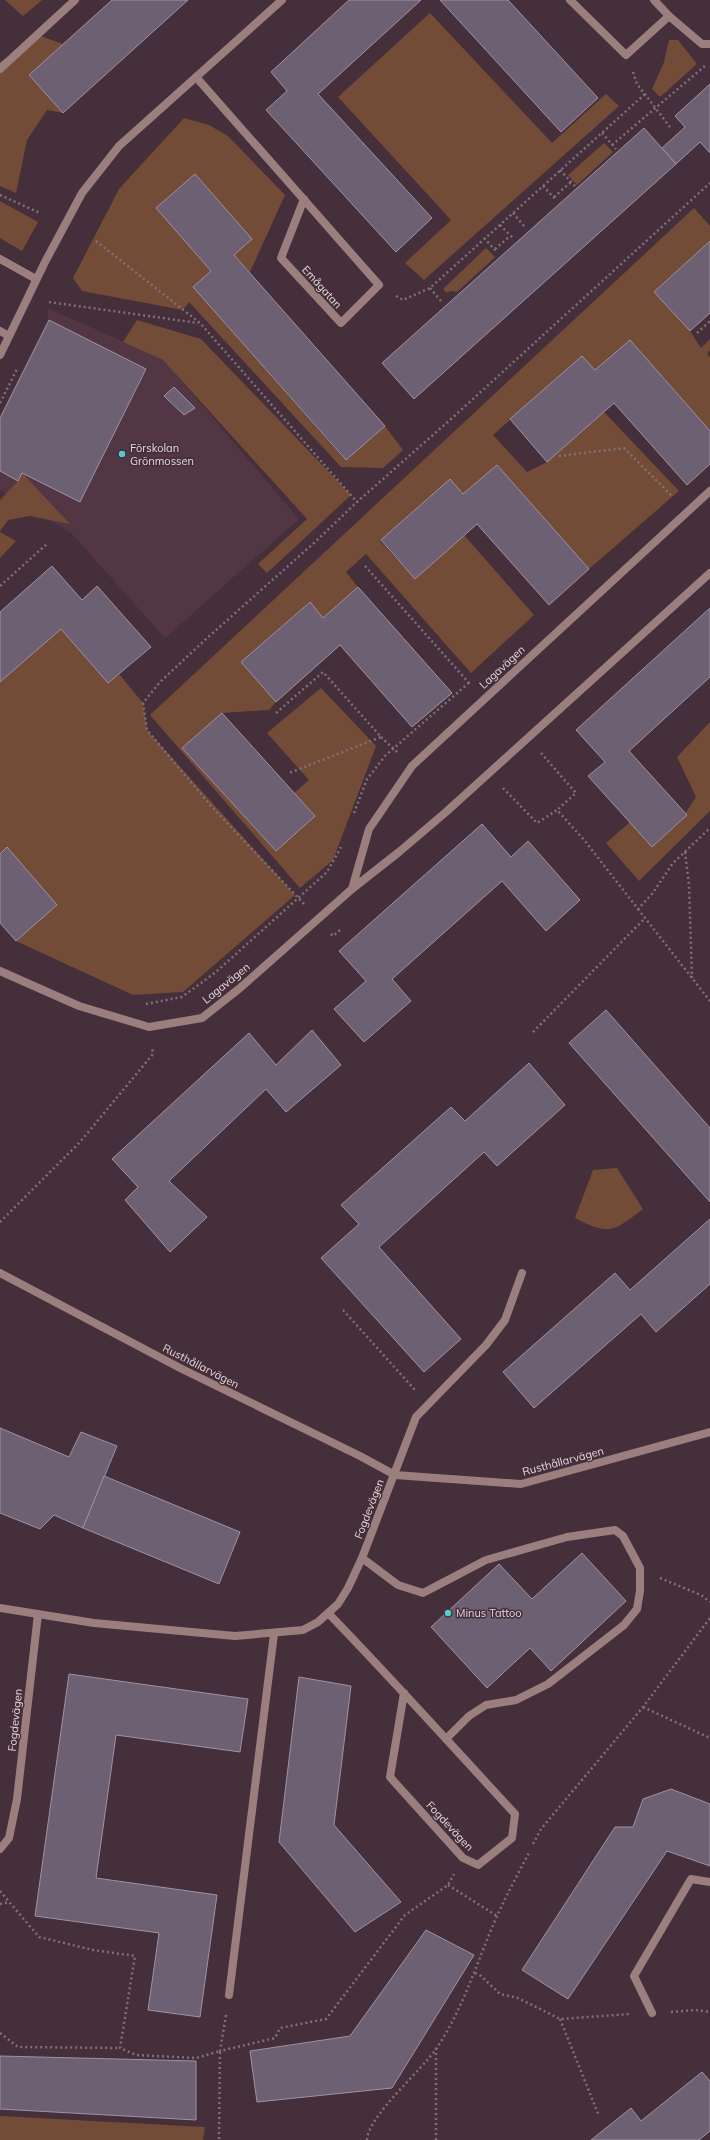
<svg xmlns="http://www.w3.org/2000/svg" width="710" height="2140" viewBox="0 0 710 2140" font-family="Mulish,sans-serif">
  <rect width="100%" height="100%" fill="#442f3a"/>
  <polygon fill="#523644" points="47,308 163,359 299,519 165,638 71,533 0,490 0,418 49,320"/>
  <g fill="#734c37">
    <polygon points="5,0 42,0 23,16"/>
    <polygon points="430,13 552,143 606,94 619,106 424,280 405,263 451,220 338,97"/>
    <polygon points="35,34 63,44 29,75 63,113 47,110 27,140 16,193 0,186 0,62 17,52"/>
    <polygon points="669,40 678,40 697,64 660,97 652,89 664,62"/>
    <polygon points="184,118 209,125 228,136 285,195 250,272 234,255 252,239 195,174 156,208 211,271 193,287 345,460 385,426 403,450 383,468 341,467 189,302 183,310 82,291 73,278 119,189"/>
    <polygon points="604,143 613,152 577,185 568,175"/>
    <polygon points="0,201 38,222 22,251 0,238"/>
    <polygon points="694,208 710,226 710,241 654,292 690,331 701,348 710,339 710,350 707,354 710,357 710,431 630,340 595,370 582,356 493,435 527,472 547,462 604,412 679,491 589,569 497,465 463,494 450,479 380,541 415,579 464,535 534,615 471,673 366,554 346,572 358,587 323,618 309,602 241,662 276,702 269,710 222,713 182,748 276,851 315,816 294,793 309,780 267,733 321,688 376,746 333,860 300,888 150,715"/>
    <polygon points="486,248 495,257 457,292 450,291 447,293 443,289"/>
    <polygon points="137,320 201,339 351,495 267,573 258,564 307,519 163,360 123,342"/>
    <polygon points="22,473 70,524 30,516 8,520 0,531 0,500 18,481"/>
    <polygon points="0,532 16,541 0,558"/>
    <polygon points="61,629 108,683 119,674 143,703 147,730 295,895 183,992 133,995 16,941 57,905 7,848 0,854 0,682"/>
    <polygon points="710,722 710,811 639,881 606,843 630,822 652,847 681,820 696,797 677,757"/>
    <path d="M617,1168L643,1209C613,1232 610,1236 575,1218L593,1170Z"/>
    <polygon points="0,2116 205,2127 203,2140 0,2140"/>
  </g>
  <g fill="#6e6073" stroke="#a091a5">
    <polygon points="112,0 188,0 63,113 29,75"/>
    <polygon points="349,0 421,0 318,94 432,218 396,252 266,110 287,91 271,72"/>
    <polygon points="440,0 508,0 598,98 561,132"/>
    <polygon points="710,84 710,153 700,142 676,164 662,148 685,127 675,116"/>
    <polygon points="644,128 676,164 414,399 382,363"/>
    <polygon points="195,174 252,239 234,255 385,426 346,460 193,287 211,271 156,208"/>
    <polygon points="710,241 710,313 690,331 654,292"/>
    <polygon points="49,320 146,369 80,502 22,473 18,481 0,471 0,418"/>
    <polygon points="630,340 710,431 710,464 687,485 614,403 547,462 510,419 582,356 595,370"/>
    <polygon points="174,387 195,408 184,415 164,396"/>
    <polygon points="497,465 589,569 549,605 477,524 415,579 381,540 450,479 463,494"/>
    <polygon points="52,566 82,600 97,586 151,647 108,683 61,629 0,682 0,612"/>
    <polygon points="358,587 452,693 412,727 340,645 276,702 241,662 310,602 323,618"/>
    <polygon points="710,608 710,677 629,751 687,815 652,847 588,776 605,762 576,730"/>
    <polygon points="222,713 315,816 276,851 182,748"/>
    <polygon points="482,824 511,857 528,841 580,900 546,931 502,881 392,979 411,1001 364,1042 334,1009 366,981 339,951"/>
    <polygon points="7,847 57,905 16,941 0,923 0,854"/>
    <polygon points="606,1010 710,1128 710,1202 569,1043"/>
    <polygon points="312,1030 341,1065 286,1112 266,1089 169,1181 207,1217 170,1252 125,1200 138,1187 112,1159 249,1033 276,1065"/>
    <polygon points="529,1063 565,1105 497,1166 484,1152 379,1247 461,1339 424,1372 321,1258 359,1224 341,1205 451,1107 465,1121"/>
    <polygon points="710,1219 710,1284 656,1332 641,1314 534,1408 503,1372 615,1273 630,1290"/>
    <polygon points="0,1428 69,1457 81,1432 117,1446 83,1528 54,1515 40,1529 0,1513"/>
    <polygon points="104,1476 240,1532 219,1584 83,1528"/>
    <polygon points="582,1553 626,1601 551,1671 530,1648 487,1688 431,1627 499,1564 532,1599"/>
    <polygon points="69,1674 248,1699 240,1752 116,1735 96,1878 217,1895 200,2017 148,2010 159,1933 35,1916"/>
    <polygon points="299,1677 351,1686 334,1825 401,1902 355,1932 279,1842"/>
    <polygon points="671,1789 710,1804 710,1866 667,1851 568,1999 522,1970 615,1827 633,1827 643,1799"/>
    <polygon points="426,1930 474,1955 392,2088 257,2102 250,2051 350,2036"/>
    <polygon points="0,2056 196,2061 196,2120 0,2109"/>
    <polygon points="702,2072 710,2081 710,2131 699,2140 591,2140 631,2108 641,2121"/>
  </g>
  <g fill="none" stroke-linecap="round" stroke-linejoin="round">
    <g stroke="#827079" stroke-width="2.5" stroke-dasharray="2 3" stroke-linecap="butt">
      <polyline points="633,72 637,84 670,127"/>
      <polyline points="602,133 616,149"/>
      <polyline points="612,145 706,65"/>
      <polyline points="560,170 575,186"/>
      <polyline points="543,186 556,200"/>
      <polyline points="0,195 40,213"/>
      <polyline points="554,197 571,182"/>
      <polyline points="513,213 524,226"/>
      <polyline points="500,225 514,239"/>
      <polyline points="484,238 497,252"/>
      <polyline points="96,241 200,323 357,502"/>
      <polyline points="495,249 510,236"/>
      <polyline points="430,288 441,301"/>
      <polyline points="396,296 403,300 430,288 645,94"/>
      <polyline points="49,302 198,323"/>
      <polyline points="697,333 710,321"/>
      <polyline points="0,403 17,369"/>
      <polyline points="559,456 624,448 673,497"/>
      <polyline points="365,566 470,684"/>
      <polyline points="0,586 48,543"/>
      <polyline points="276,713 323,672 381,737 289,773"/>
      <polyline points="381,737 398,753"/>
      <polyline points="541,753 576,793 557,810"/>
      <polyline points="503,788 537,823 557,810 585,841 638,909 652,894 673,863 710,828"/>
      <polyline points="354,813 367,779 386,755 471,681"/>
      <polyline points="685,852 689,885 692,978"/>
      <polyline points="304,904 211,806 147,730 143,703 160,682 206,639 314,543 357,502 451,419 710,183"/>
      <polyline points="638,909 710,1001"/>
      <polyline points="331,934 333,936 341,929"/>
      <polyline points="146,1004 182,997 216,972 327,872 341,847"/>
      <polyline points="533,1032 645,918"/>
      <polyline points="0,1222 80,1142 153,1054 152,1047"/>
      <polyline points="343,1310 415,1390"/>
      <polyline points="660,1578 701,1595 710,1602"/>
      <polyline points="643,1707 710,1738"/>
      <polyline points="533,1844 541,1829 643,1707 710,1618"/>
      <polyline points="448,1885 497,1916"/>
      <polyline points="0,1891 39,1937 93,1950 135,1956 120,2048 136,2055 196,2058 220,2051 219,2140"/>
      <polyline points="0,1904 9,1902"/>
      <polyline points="475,1973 481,1976 500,1994 518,1998 560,2019 630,2014"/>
      <polyline points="671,2012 695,2010 710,2012"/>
      <polyline points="226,2015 220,2051 275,2038 280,2028 326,2019 405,1915 448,1885 454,1874"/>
      <polyline points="560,2019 599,2116"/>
      <polyline points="0,2033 18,2047 120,2048"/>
      <path d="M367,2140C368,2116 421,2071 436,2049C464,2008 477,1961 497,1916C507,1894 519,1872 530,1851"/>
      <polyline points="436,2140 436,2048"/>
    </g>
    <g stroke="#9b7f7f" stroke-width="8">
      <polyline points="669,16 702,44 710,44"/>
      <polyline points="0,69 75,0"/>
      <polyline points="196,77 379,285 341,323 281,258 304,199"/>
      <polyline points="0,259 36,279"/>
      <polyline points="0,331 9,336"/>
      <polyline points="362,1558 398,1585 423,1593 486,1560 567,1537 615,1530 623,1536 640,1568 640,1591 637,1609 624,1625 548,1684 516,1700 486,1705 469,1716 446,1739"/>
      <polyline points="652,2013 634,1976 691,1879 710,1882"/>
    </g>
    <g stroke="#9b7f7f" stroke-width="8">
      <polyline points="570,0 626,55 669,16 654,0"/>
      <polyline points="0,355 45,262 82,193 119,146 282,0"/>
      <polyline points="352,889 369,829 412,766 710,491"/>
      <polyline points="0,971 79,1006 149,1027 202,1018 240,988 352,889 399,852 446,812 710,573"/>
      <polyline points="0,1273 182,1369 360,1456 395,1475 521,1484 710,1432"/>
      <polyline points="0,1608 94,1623 235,1636 303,1630 318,1622 338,1604 348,1588 362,1558 416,1417 486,1345 505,1320 522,1273"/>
      <path d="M329,1614C392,1679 453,1747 515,1814L512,1838L478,1865L463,1858L390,1777L404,1693"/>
      <polyline points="0,1849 9,1838 17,1799 38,1614"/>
      <polyline points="229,1995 274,1634"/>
    </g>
  </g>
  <g fill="#52cdcd" stroke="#442f3a" stroke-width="1.5">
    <circle cx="122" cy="454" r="4"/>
    <circle cx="448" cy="1613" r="4"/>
  </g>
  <g text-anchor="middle" stroke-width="3" stroke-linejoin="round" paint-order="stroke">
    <g font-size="11" fill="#e5d7dd" stroke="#442f3a">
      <text transform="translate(322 287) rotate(48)" y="4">Emågatan</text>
      <text transform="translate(502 667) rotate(-43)" y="4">Lagavägen</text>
      <text transform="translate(226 983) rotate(-39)" y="4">Lagavägen</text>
      <text transform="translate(201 1366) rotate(27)" y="4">Rusthållarvägen</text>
      <text transform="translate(563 1461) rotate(-15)" y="4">Rusthållarvägen</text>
      <text transform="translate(369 1509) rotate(-69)" y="4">Fogdevägen</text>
      <text transform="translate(15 1720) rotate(-84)" y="4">Fogdevägen</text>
      <text transform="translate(450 1826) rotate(47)" y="4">Fogdevägen</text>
    </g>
    <g font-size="11" fill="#e5d7dd" stroke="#442f3a" text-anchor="start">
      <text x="130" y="452">Förskolan<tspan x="130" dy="13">Grönmossen</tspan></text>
      <text x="456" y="1617">Minus Tattoo</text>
    </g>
  </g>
</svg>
